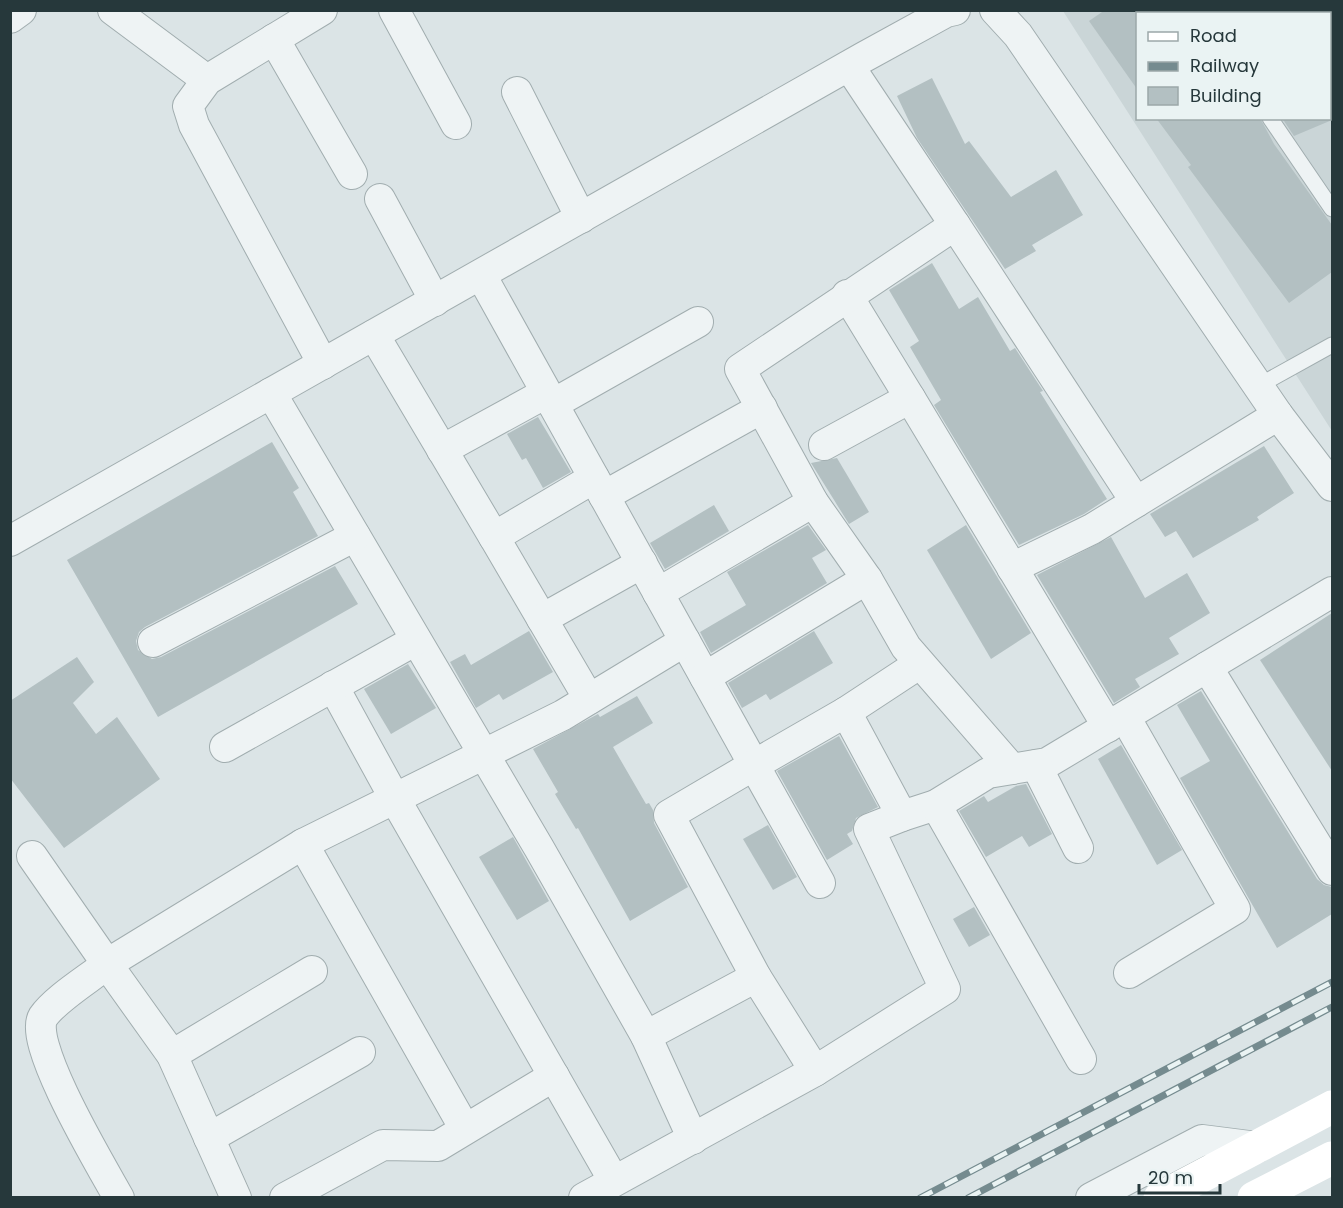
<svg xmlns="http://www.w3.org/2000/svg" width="1343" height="1208" viewBox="0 0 1343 1208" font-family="Poppins,sans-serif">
  <rect width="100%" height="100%" fill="#dbe4e6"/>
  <path fill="#cad5d7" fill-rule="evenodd" d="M1063,11H1332V431ZM1138,14H1330V118H1138Z"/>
  <g fill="#b3c0c2">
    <polygon points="1105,10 1137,10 1137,89 1089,21"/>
    <polygon points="932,78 965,144 969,141 1011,197 1056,170 1083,215 1032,245 1036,251 1005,269 917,138 897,96"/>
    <polygon points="1156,118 1260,118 1274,144 1332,225 1332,272 1289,303 1188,167 1191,165"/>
    <polygon points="1282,118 1332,118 1332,120 1294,136"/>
    <polygon points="932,263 959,309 978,297 1010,351 1015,348 1043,391 1040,392 1107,499 1084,514 1019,545 934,405 941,400 910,347 919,341 889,290"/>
    <polygon points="538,417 571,472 543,488 526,458 522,460 507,434"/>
    <polygon points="272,442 299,488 293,492 318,536 145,627 139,632 136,641 138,650 152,659 161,657 335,566 358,604 158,717 67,560"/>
    <polygon points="1264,446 1294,493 1257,517 1259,520 1193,558 1176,531 1165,537 1150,514"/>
    <polygon points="837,458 869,512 849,524 811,463"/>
    <polygon points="714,505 729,531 665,569 650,543"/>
    <polygon points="808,525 826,550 812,558 827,583 711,653 700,632 746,605 727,572"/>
    <polygon points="966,525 1031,633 991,659 927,550"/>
    <polygon points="1111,537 1145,598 1187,573 1210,613 1169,638 1179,654 1135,679 1140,687 1114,703 1037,575"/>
    <polygon points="1332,613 1332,771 1260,660"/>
    <polygon points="529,631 553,672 503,700 499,694 476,708 450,662 465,654 471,665"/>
    <polygon points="814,631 833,663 770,700 766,694 742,708 728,683"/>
    <polygon points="77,657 94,682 73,703 96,734 117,717 160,779 64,848 10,778 10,701"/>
    <polygon points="408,664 436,708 391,734 364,689"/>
    <polygon points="1201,691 1317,879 1324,885 1332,887 1332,914 1277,948 1180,778 1210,761 1177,705"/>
    <polygon points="637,696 653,723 613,747 646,804 649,803 653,810 654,823 688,887 630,921 578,828 576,829 555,794 558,792 533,749 598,714 600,717"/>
    <polygon points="839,736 878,807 856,818 852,831 847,834 853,844 827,860 777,771"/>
    <polygon points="1121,745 1182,850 1157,865 1098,759"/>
    <polygon points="1026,784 1052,834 1029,847 1022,836 986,857 959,811 984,796 988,802 1016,786"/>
    <polygon points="768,825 797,877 773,890 743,839"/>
    <polygon points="513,837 549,901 517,920 479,857"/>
    <polygon points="974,907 990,935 969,947 953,919"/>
  </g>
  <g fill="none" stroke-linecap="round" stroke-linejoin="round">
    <defs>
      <g id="service">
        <polyline points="1196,10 1198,14"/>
        <polyline points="1270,118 1332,209"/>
        <polyline points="1258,386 1332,345"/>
      </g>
      <g id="minor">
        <polyline points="113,10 207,80"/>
        <polyline points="322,10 207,80 188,106 194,125 323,364"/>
        <polyline points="394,10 456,124"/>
        <polyline points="995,10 1018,35 1278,415 1332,486"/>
        <polyline points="10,18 21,10"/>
        <polyline points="274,39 352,174"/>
        <polyline points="849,66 955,225"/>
        <polyline points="517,92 581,218"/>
        <polyline points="380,199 435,301"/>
        <polyline points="481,275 754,765 846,712 902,816 936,805 988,773 1047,763 1332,592"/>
        <polyline points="847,295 910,398"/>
        <polyline points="374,335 494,537 594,478"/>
        <polyline points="271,393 539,848 646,1036 756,977"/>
        <polyline points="553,404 698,322"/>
        <polyline points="824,445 910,398 1108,727"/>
        <polyline points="442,450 546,393"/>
        <polyline points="604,496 762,408"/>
        <polyline points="494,537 589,699"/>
        <polyline points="10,541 864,57 946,12 955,10"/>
        <polyline points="1012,568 1092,529 1278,415"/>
        <polyline points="658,593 813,502"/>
        <polyline points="542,619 642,563"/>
        <polyline points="153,642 355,536"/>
        <polyline points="1207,667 1332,870"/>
        <polyline points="705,677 867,579"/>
        <polyline points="333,686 395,799 614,1181"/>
        <polyline points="846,712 919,664"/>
        <polyline points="1125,717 1235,909 1129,973"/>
        <polyline points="225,747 416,640"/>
        <polyline points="1036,765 1078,848"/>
        <polyline points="1012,769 906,647 867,579 813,502 740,369 955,225 1136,502"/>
        <polyline points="936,805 1081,1059"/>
        <polyline points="32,856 107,964 303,844"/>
        <polyline points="646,1036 693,1139"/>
        <polyline points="172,1055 312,971"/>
        <polyline points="815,1071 756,977 669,815 754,765 820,883"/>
        <polyline points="465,1129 303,844 563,715 685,641"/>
        <polyline points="209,1138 360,1052"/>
        <path d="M119,1198C103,1169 27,1043 43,1017C55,999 90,978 107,964L172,1055L236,1198"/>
        <polyline points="285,1198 383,1145 438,1146 554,1076"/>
        <polyline points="584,1198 815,1071 945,989 869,829 902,816"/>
        <polyline points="1091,1198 1202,1140 1257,1147"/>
      </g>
    </defs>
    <use href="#service" stroke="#a1adaf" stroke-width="17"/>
    <use href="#minor" stroke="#a1adaf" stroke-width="32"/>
    <use href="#service" stroke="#eef3f4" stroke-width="15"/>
    <use href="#minor" stroke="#eef3f4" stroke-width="30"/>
    <g stroke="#fff" stroke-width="33">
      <polyline points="1160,1198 1332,1107"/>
      <polyline points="1254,1198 1332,1158"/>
    </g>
    <defs>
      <g id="rail">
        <polyline points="920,1198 1332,982"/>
        <polyline points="968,1198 1332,1007"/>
      </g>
    </defs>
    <use href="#rail" stroke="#758b8f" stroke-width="7"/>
    <use href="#rail" stroke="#eaf3f3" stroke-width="4.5" stroke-dasharray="14" stroke-linecap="butt"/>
  </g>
  <rect width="1343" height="1208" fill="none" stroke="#26383b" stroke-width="24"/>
  <rect x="1136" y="12" width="195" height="108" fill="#eaf3f3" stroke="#9ca8a9" stroke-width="1.5"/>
  <rect x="1148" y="32" width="30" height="9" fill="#ffffff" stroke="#9ca8a9" stroke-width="1.5"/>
  <text x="1190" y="42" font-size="18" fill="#26383b">Road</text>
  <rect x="1148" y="62" width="30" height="9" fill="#758b8f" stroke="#9ca8a9" stroke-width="1.5"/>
  <text x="1190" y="72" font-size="18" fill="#26383b">Railway</text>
  <rect x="1148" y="87" width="30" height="18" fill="#b3c0c2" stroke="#9ca8a9" stroke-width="1.5"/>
  <text x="1190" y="102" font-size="18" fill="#26383b">Building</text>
  <path d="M1139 1184v9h81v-9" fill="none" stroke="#26383b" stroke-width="3"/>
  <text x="1148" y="1184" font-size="18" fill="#26383b" stroke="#eaf3f3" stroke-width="4.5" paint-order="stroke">20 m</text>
</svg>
